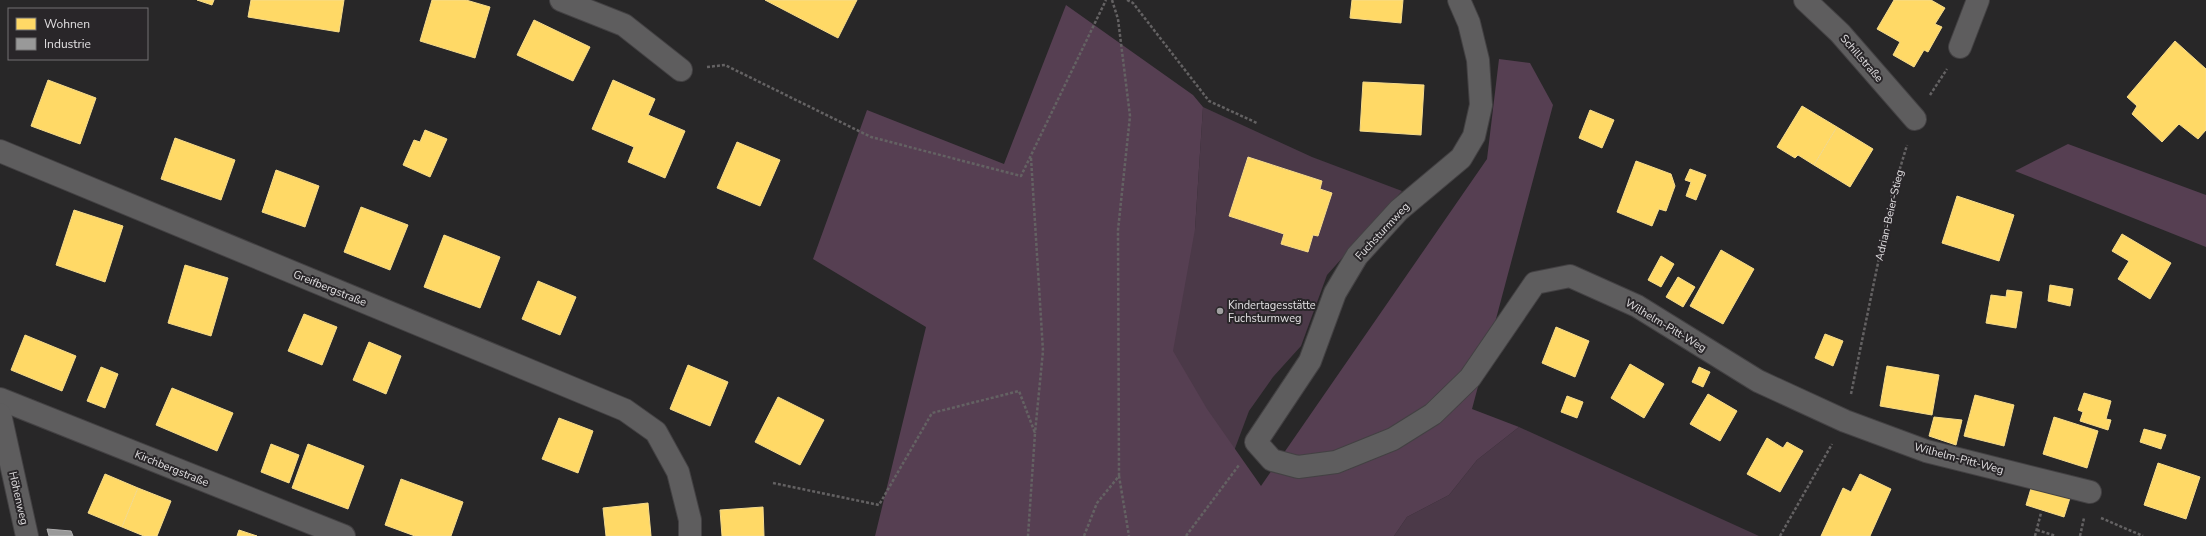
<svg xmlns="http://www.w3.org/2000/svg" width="2206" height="536" viewBox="0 0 2206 536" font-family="'Nunito Sans',sans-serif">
  <rect width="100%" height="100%" fill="#282728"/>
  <g fill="#4b3948">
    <polygon points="1203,107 1312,157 1402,191 1327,275 1301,346 1273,377 1249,411 1231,459 1180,448 1127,231 1195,229"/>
    <polygon points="1519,427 1759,536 1394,536 1407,517 1449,495 1477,460"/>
  </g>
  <g fill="#563f52">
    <polygon points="1066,5 1193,95 1203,107 1195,229 1173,351 1207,409 1261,486 1487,159 1499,59 1530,63 1553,105 1472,409 1519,427 1477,460 1449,495 1407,517 1394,536 875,536 926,327 813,259 867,110 1004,164"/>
    <polygon points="2068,144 2206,195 2206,247 2015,171"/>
  </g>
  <g fill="#ffd966" stroke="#f6db8b">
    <polygon points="197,0 214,0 212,5"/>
    <polygon points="251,0 344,0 339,32 248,17"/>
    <polygon points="432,0 466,0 490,7 475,58 420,41"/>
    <polygon points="765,0 857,0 838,38"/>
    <polygon points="1352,0 1403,0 1401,23 1350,18"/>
    <polygon points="1894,0 1931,0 1945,8 1935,24 1942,27 1928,52 1924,50 1914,67 1893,55 1900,42 1877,29"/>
    <polygon points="534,20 590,47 573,81 517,55"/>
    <polygon points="2175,41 2206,69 2206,130 2198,139 2179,124 2162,142 2132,114 2137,106 2127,97"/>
    <polygon points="48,80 96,98 80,144 31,126"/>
    <polygon points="613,80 655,99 648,115 685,131 665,178 628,162 634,147 592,129"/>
    <polygon points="1363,82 1424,85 1421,135 1360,131"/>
    <polygon points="1802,106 1837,127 1814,165 1798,155 1795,158 1777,147"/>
    <polygon points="1590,110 1614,120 1602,148 1579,138"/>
    <polygon points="1837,127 1873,149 1850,187 1814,165"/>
    <polygon points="425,130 447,139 430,177 403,165 414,140 420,142"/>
    <polygon points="175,138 235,160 221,200 161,179"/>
    <polygon points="737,142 780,160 760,206 717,188"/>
    <polygon points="1248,157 1322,181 1320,189 1332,193 1318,236 1313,235 1308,252 1281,244 1284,234 1229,216"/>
    <polygon points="1636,161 1671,174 1675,186 1666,211 1659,209 1652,226 1617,212"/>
    <polygon points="1690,169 1706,175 1696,200 1686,196 1691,182 1685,180"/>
    <polygon points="276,170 319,186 305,227 262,212"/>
    <polygon points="1957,196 2014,215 1999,261 1942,243"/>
    <polygon points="361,207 408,225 390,270 344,252"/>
    <polygon points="74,210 123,226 105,282 56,265"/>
    <polygon points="2122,234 2171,263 2150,299 2118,279 2129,261 2112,251"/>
    <polygon points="444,235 500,257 480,308 424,287"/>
    <polygon points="1721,250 1754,269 1723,324 1690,306"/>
    <polygon points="1661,256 1674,264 1661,287 1648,280"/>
    <polygon points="185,265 228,278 211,336 168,323"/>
    <polygon points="1678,277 1695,287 1683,307 1666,297"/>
    <polygon points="538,281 576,297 560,335 522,319"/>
    <polygon points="2050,285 2073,289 2070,306 2048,301"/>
    <polygon points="2007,290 2022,292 2016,328 1986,323 1991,295 2006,297"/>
    <polygon points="304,314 337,327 322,365 288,351"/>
    <polygon points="1556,327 1589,341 1575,377 1542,363"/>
    <polygon points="1825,334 1843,341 1833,366 1815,358"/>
    <polygon points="25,335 76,356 62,391 11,370"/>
    <polygon points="369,342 401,356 386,394 353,380"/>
    <polygon points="1630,364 1664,384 1644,418 1611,398"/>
    <polygon points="688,365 728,382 710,426 670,409"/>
    <polygon points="1887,366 1939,375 1932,415 1880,406"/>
    <polygon points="101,367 118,374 105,408 87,401"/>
    <polygon points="1699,367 1710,372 1703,387 1692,382"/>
    <polygon points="172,388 233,413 217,451 156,425"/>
    <polygon points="2084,393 2111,401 2106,419 2111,420 2108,430 2080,421 2083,412 2078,410"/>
    <polygon points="1708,394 1737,411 1720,441 1690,424"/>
    <polygon points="1975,395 2014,405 2004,446 1964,436"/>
    <polygon points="1567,396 1583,402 1577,418 1561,412"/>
    <polygon points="778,397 824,420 800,465 755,442"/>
    <polygon points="1934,417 1962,420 1956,445 1929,436"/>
    <polygon points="2054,417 2098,431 2087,468 2043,454"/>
    <polygon points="559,418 593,431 578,473 542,459"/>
    <polygon points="2144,429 2166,435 2161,449 2140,442"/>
    <polygon points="1767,438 1783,448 1787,442 1803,451 1780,492 1747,474"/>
    <polygon points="271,444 299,455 289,483 261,472"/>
    <polygon points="308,444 364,466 348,509 292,488"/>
    <polygon points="2158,463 2200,477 2186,519 2144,505"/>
    <polygon points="105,474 138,488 122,527 88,513"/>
    <polygon points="1860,474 1891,489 1870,536 1821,536 1843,488 1851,492"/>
    <polygon points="401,479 463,502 451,536 415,536 385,525"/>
    <polygon points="2032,485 2070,498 2064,517 2026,505"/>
    <polygon points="138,488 171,501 157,536 144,536 122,527"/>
    <polygon points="648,503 651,536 606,536 603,508"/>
    <polygon points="763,507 764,536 722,536 720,510"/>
    <polygon points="239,530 257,536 237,536"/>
  </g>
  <polygon fill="#999" stroke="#afaeaf" points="47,529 71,531 73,536 49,536"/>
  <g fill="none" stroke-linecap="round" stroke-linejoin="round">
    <defs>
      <g id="street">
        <polyline points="561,0 624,25 681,70"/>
        <polyline points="1459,0 1469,23 1478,60 1481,105 1474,136 1461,158 1399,210 1357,256 1335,293 1310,361 1256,442 1272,460 1298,467 1336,462 1393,439 1433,414 1470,378 1535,283 1570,276 1637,306 1758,381 1845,421 1926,451 2090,492"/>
        <polyline points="1805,0 1840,33 1915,119"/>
        <polyline points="1960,47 1978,0"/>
        <polyline points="0,151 625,410 656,432 678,472 690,520 690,536"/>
        <polyline points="0,399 344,536"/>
        <polyline points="0,414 27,536"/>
      </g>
    </defs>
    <use href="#street" stroke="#434143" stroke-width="24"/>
    <g stroke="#646263" stroke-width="2.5" stroke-dasharray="3 2" stroke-linecap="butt">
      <polyline points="1112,0 1118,19 1130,116 1118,230 1119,476"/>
      <polyline points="1127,0 1133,3 1209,101 1257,123"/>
      <polyline points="707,67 725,65 871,137 1021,176 1106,0"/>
      <polyline points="1930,95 1947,69"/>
      <polyline points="1031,158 1043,351 1035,433"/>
      <polyline points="1851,394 1892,195 1907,145"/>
      <polyline points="773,483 879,505 932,413 1019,391 1035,433 1028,536"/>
      <polyline points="2101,518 2143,536"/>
      <polyline points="2037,530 2056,536"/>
      <polyline points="1084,536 1097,503 1119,476 1129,536"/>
      <polyline points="1186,536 1239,465"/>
      <polyline points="1780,536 1832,444"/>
      <polyline points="2035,536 2041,513"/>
      <polyline points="2080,536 2084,518"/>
    </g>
    <use href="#street" stroke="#5e5d5e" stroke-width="22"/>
  </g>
  <circle fill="#a09fa0" stroke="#292629" stroke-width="1.5" cx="1220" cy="311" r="4"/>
  <g text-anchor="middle" stroke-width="4" stroke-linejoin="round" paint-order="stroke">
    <g font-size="11" fill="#e1dfe1" stroke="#292629">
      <text transform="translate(1862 58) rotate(49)" y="4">Schillstraße</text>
      <text transform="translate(1889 215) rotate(-77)" y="4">Adrian-Beier-Stieg</text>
      <text transform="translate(1382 231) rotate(-47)" y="4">Fuchsturmweg</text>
      <text transform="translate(330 288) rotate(22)" y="4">Greifbergstraße</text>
      <text transform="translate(1666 325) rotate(31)" y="4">Wilhelm-Pitt-Weg</text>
      <text transform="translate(1959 458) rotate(15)" y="4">Wilhelm-Pitt-Weg</text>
      <text transform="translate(172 468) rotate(22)" y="4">Kirchbergstraße</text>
      <text transform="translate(19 498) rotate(77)" y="4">Höhenweg</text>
    </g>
    <g font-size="11" fill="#e1dfe1" stroke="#292629" text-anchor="start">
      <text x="1228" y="309">Kindertagesstätte<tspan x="1228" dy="13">Fuchsturmweg</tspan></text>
    </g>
  </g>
  <rect x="8" y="8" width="140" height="52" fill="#292629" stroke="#737073"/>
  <rect x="16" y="18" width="20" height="12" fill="#ffd966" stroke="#737073"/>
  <text x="44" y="28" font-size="12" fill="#e1dfe1">Wohnen</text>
  <rect x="16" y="38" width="20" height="12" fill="#999999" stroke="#737073"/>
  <text x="44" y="48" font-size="12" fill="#e1dfe1">Industrie</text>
</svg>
